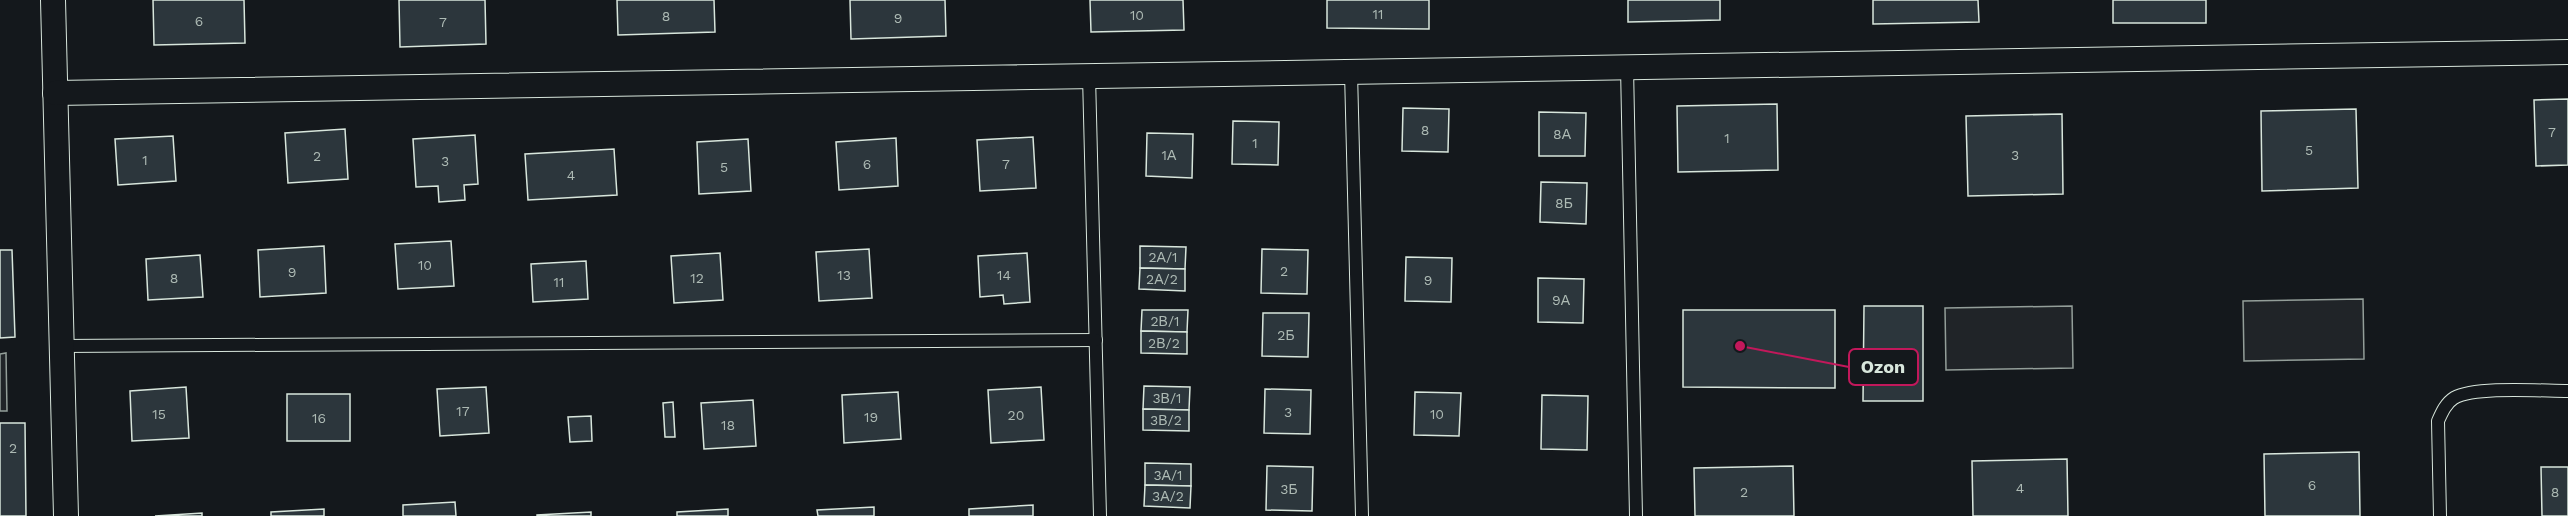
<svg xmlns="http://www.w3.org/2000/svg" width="2568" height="516" viewBox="0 0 2568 516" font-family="'Work Sans',sans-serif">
  <rect width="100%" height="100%" fill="#14181c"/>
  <g fill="#202428" stroke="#939e99" stroke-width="1.5">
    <polygon points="2363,299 2364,359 2244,361 2243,301"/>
    <polygon points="2072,306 2073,368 1946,370 1945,308"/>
    <polygon points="6,353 7,411 0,411 0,354"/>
  </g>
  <g fill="#2c363c" stroke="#d8e6dc" stroke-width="1.5">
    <polygon points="153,0 244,0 245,43 154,45"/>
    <polygon points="399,0 485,0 486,44 400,47"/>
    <polygon points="617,0 714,0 715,32 618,35"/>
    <polygon points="850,0 945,0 946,36 851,39"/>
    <polygon points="1090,0 1183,0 1184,30 1091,32"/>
    <polygon points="1327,0 1429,0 1429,29 1327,28"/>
    <polygon points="1628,0 1720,0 1720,20 1628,22"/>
    <polygon points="1873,0 1978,0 1979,22 1873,24"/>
    <rect x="2113" y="0" width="93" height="23"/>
    <polygon points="2568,99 2568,165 2536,166 2534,100"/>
    <polygon points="1777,104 1778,170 1678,172 1677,106"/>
    <polygon points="1403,108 1449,109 1448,152 1402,151"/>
    <polygon points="2356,109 2358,188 2262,191 2261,111"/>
    <polygon points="1539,112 1586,113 1585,156 1539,156"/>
    <polygon points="2062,114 2063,194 1968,196 1966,116"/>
    <polygon points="1233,121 1279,122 1278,165 1232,164"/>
    <polygon points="345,129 348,179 288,183 285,133"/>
    <polygon points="1147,133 1193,134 1192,178 1146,176"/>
    <polygon points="475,135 478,184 464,185 465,200 439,202 438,186 416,187 413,139"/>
    <polygon points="173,136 176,181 118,185 115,139"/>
    <polygon points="1033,137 1036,188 980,191 977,140"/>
    <polygon points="896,138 898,186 839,190 836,142"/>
    <polygon points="748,139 751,191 699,194 697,142"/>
    <polygon points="614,149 617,195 528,200 525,154"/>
    <polygon points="1541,182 1587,183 1586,224 1540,222"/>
    <polygon points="451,241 454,286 398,289 395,244"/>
    <polygon points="324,246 326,293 260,297 258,250"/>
    <polygon points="1140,246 1186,247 1185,269 1140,268"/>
    <polygon points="869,249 872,298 819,301 816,252"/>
    <polygon points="1262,249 1308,250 1307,294 1261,293"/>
    <polygon points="0,250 12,250 15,337 0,338"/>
    <polygon points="720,253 723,300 674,303 671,256"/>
    <polygon points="1027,253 1030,302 1004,304 1003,295 980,297 978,256"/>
    <polygon points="200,255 203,297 148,300 146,259"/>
    <polygon points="1406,257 1452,258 1451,302 1405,301"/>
    <polygon points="586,261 588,299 533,302 531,264"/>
    <polygon points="1140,268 1185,269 1185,291 1139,289"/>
    <polygon points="1538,278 1584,279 1583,323 1538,322"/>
    <polygon points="1864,306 1923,306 1923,401 1863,401"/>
    <polygon points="1142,310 1188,310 1187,332 1141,331"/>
    <polygon points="1683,310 1835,310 1835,388 1683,387"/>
    <polygon points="1263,313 1309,313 1308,357 1262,356"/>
    <polygon points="1141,331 1187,332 1187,354 1141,353"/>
    <polygon points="1144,386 1190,387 1189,410 1143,409"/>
    <polygon points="186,387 189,438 132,441 130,391"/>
    <polygon points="486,387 489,433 440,436 437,389"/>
    <polygon points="1041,387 1044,440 991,443 988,390"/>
    <polygon points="1265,389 1311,390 1310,434 1264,433"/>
    <polygon points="898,392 901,439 844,443 842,395"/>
    <polygon points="1415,392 1461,393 1459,436 1414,435"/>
    <rect x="287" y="394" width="63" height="47"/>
    <polygon points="1542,395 1588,396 1587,450 1541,449"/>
    <polygon points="753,400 756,446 704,449 701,403"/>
    <polygon points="673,402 675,437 665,437 663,403"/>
    <polygon points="1143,409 1189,410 1189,431 1143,430"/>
    <polygon points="591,416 592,441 570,442 568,417"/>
    <polygon points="0,423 25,423 26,516 0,516"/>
    <polygon points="2359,452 2360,516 2265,516 2264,454"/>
    <polygon points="2067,459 2068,516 1973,516 1972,461"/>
    <polygon points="1145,463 1191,464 1191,486 1145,485"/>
    <polygon points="1267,466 1313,467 1312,511 1266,510"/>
    <polygon points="1793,466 1794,516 1695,516 1694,468"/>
    <polygon points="2541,467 2568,467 2568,516 2542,516"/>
    <polygon points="1145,485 1191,486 1190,508 1144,506"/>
    <polygon points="455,502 456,516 403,516 403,505"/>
    <polygon points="1033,505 1033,516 969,516 969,509"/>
    <polygon points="874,507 874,516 818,516 817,510"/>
    <polygon points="324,509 324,516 271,516 271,512"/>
    <polygon points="728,509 728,516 677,516 677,512"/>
    <polygon points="591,512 591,516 537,516 537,515"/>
    <polygon points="202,513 202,516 155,516"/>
  </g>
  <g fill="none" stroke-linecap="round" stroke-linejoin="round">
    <defs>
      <g id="service">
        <polyline points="1627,67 1636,516"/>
        <polyline points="1351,72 1362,516"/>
        <polyline points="1089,76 1100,516"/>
        <polyline points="62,346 1096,340"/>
        <path d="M2440,516L2438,421C2442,412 2446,403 2454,398C2476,386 2541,391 2568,391"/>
      </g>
      <g id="minor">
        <polyline points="53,0 66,516"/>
        <polyline points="55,93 2568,52"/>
      </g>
    </defs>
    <use href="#service" stroke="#d8e6dc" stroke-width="14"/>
    <use href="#minor" stroke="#d8e6dc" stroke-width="26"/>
    <use href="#service" stroke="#14181c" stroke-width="12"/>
    <use href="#minor" stroke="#14181c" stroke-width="24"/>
  </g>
  <g text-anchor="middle" stroke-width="4.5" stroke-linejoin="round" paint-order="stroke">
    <g font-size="14" fill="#adbab4">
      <text x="1378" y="19">11</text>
      <text x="1137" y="20">10</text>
      <text x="666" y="21">8</text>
      <text x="898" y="23">9</text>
      <text x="199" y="26">6</text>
      <text x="443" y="27">7</text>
      <text x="1425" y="135">8</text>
      <text x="2552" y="137">7</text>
      <text x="1562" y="139">8А</text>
      <text x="1727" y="143">1</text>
      <text x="1255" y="148">1</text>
      <text x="2309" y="155">5</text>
      <text x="1169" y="160">1А</text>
      <text x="2015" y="160">3</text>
      <text x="317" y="161">2</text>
      <text x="145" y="165">1</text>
      <text x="445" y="166">3</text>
      <text x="867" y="169">6</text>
      <text x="1006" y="169">7</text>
      <text x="724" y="172">5</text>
      <text x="571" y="180">4</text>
      <text x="1564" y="208">8Б</text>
      <text x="1163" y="262">2А/1</text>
      <text x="425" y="270">10</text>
      <text x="1284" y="276">2</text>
      <text x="292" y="277">9</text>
      <text x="844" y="280">13</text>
      <text x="1004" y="280">14</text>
      <text x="174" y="283">8</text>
      <text x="697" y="283">12</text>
      <text x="1162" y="284">2А/2</text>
      <text x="1428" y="285">9</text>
      <text x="559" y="287">11</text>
      <text x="1561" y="305">9А</text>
      <text x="1165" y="326">2В/1</text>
      <text x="1286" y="340">2Б</text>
      <text x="1164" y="348">2В/2</text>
      <text x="1167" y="403">3В/1</text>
      <text x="463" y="416">17</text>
      <text x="1288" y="417">3</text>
      <text x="159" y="419">15</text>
      <text x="1437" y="419">10</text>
      <text x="1016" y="420">20</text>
      <text x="871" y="422">19</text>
      <text x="319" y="423">16</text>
      <text x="1166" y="425">3В/2</text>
      <text x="728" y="430">18</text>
      <text x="13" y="453">2</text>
      <text x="1168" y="480">3А/1</text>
      <text x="2312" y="490">6</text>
      <text x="2020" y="493">4</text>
      <text x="1289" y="494">3Б</text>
      <text x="1744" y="497">2</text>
      <text x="2555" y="497">8</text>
      <text x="1168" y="501">3А/2</text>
    </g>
  </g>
  <path fill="none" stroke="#c2185b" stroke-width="2" d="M1740 346L1849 367"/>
  <circle fill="#c2185b" stroke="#14181c" stroke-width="2" cx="1740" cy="346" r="6"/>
  <rect fill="#14181c" stroke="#c2185b" stroke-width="2" x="1849" y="349" width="69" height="36" rx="6"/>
  <g font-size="18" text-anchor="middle" font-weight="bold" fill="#d8e6dc">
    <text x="1883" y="373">Ozon</text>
  </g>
</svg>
